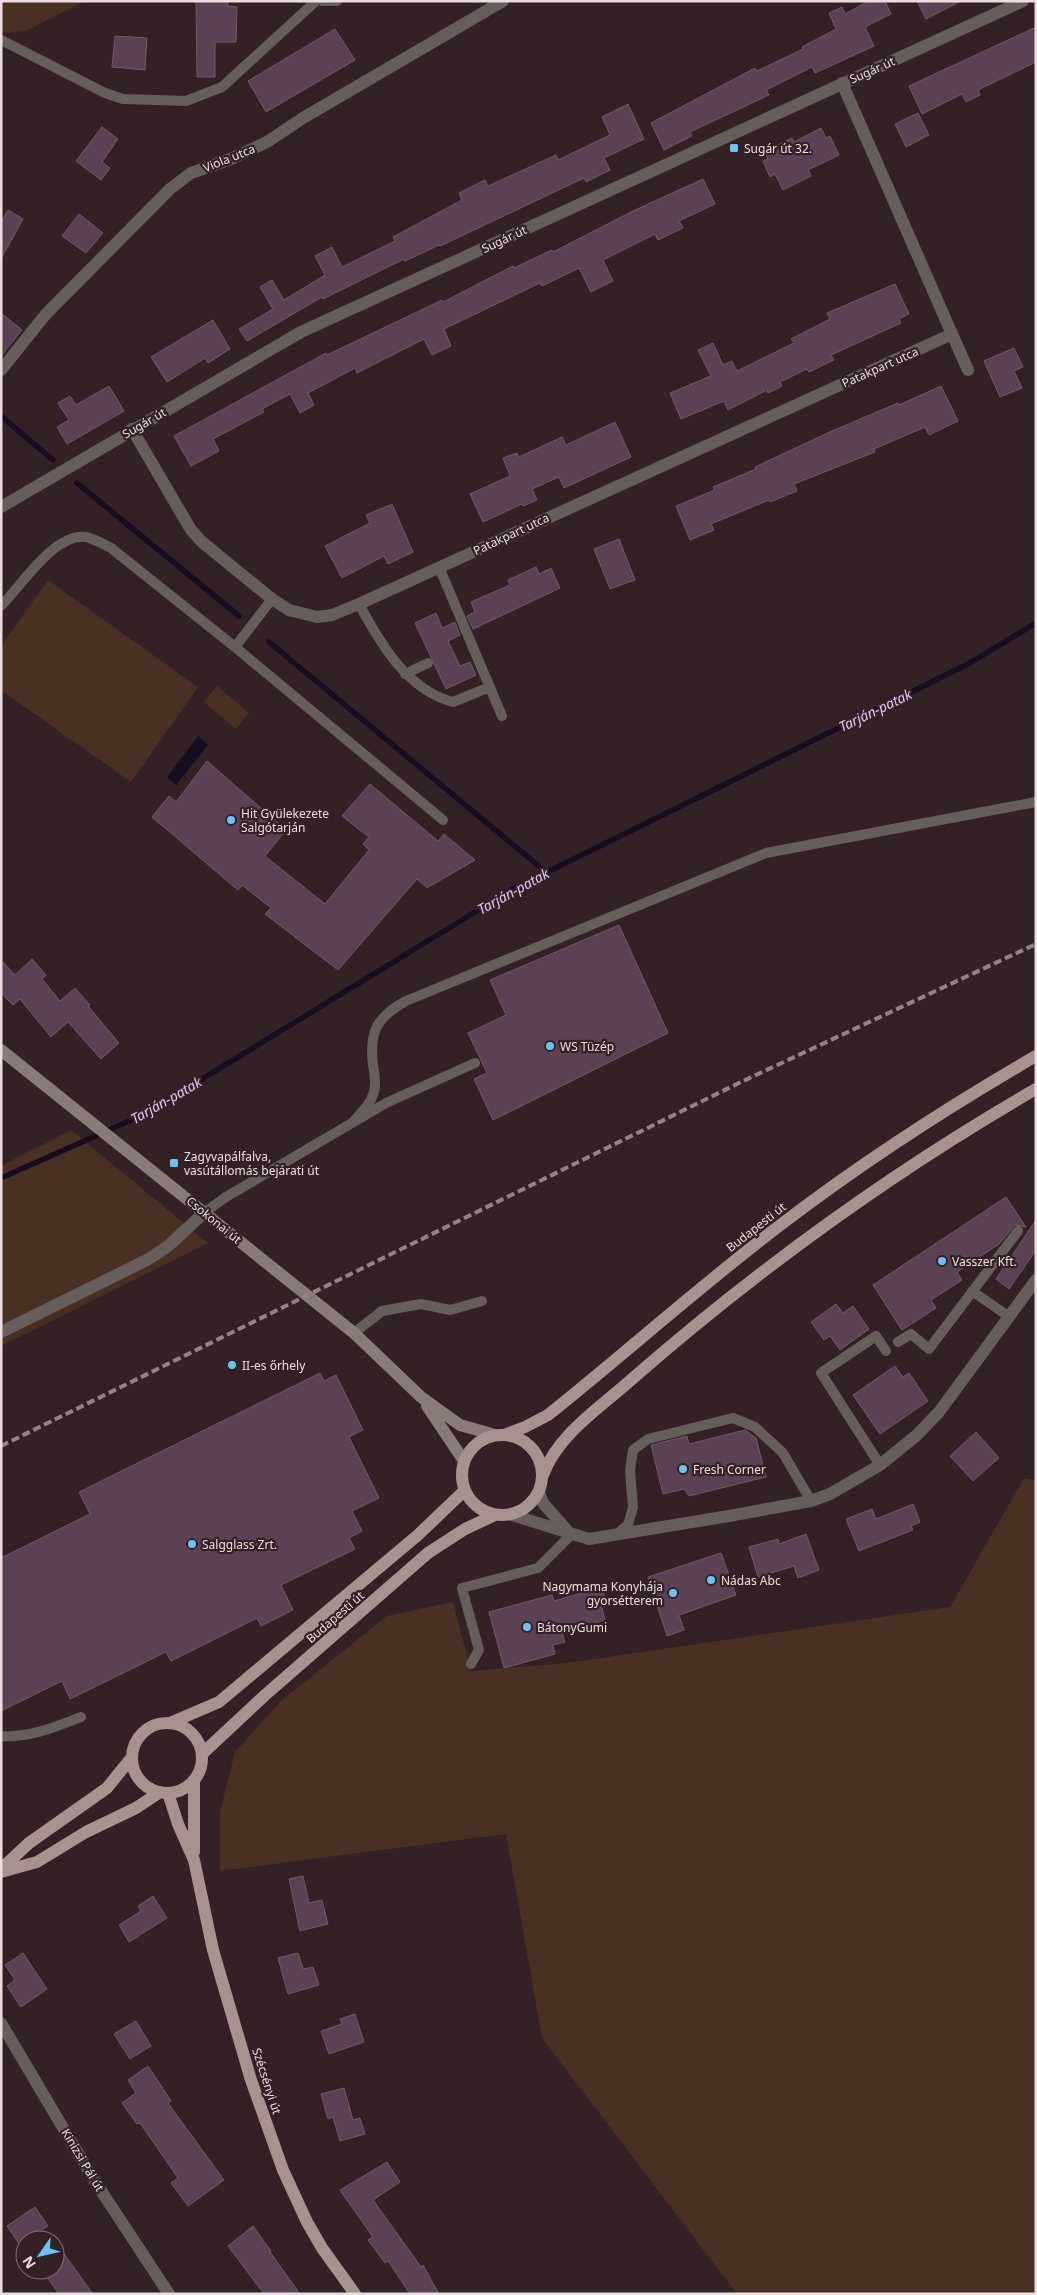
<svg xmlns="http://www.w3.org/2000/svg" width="1037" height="2295" font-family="'Noto Sans',sans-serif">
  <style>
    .green { fill: #483122 }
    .water { fill: #180c20 }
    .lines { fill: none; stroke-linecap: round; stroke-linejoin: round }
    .stream { stroke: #180c20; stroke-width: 5.5 }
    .building { fill: #5a4254; stroke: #6d5b68 }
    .service { stroke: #675d5b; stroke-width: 10 }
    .minor { stroke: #675d5b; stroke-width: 12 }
    .tertiary { stroke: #675d5b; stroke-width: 12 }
    .secondary { stroke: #8b7b78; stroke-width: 12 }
    .primary { stroke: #a7928f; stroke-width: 12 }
    .rail { stroke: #938387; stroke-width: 4; stroke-dasharray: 8 4; stroke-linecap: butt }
    .poi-dot { fill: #6cc3f2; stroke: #332126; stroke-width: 2 }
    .labels { text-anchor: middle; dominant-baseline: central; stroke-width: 4.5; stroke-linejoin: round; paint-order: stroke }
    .street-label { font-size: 12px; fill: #ebdde0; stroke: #332126 }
    .poi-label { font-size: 12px; fill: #ebdde0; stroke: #332126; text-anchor: start }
    .water-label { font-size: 14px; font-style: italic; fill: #e1c4f5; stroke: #332126 }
  </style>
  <rect width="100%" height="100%" fill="#332126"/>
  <path class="green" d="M 1,1 L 85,1 L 26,31 L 1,33 Z
    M 48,580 L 198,687 L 131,782 L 1,690 L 1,646 Z
    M 217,686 L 249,713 L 236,729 L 204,702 Z
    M 71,1130 L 208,1243 L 1,1346 L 1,1166 Z
    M 1024,1478 L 1036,1480 L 1036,2294 L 737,2294 L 542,2038 L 506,1834 L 220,1871 L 220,1812 L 235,1752 L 280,1702 L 387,1616 L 453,1602 L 471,1671 L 566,1663 L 950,1607 Z"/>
  <path class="water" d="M 198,736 L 208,745 L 176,785 L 167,777 Z"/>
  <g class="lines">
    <path class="stream" d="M 1,416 L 53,460
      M 77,483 L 239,616
      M 269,642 L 546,872
      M 1,1178 L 145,1114 L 511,890 L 968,664 L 1036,623"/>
  </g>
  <path class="building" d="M 196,1 L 228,1 L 228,6 L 237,7 L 236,42 L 215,42 L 215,77 L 197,77 Z
    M 869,1 L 885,1 L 891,14 L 865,27 L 874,46 L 815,73 L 812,67 L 766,90 L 769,95 L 690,132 L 692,136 L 664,150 L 651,123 L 755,68 L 757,71 L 803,49 L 802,47 L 836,29 L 829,13 L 842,7 L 845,14 Z
    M 917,1 L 961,1 L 926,19 Z
    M 1036,27 L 1036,62 L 978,90 L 980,95 L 966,102 L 962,94 L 922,114 L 909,86 Z
    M 335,29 L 355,60 L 266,112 L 248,81 Z
    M 115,36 L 147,38 L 145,70 L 112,67 Z
    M 628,104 L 644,139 L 604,158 L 610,170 L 586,182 L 584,178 L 440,246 L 439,245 L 405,261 L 404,259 L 323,299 L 322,297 L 247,341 L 239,329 L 273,309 L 260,287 L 272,280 L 284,300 L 325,275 L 315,256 L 332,247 L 342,267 L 395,241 L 393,237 L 462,200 L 459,193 L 485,180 L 488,186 L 556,155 L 558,160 L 610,135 L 602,117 Z
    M 918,113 L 929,135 L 906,147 L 895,124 Z
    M 102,127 L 118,139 L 102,162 L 110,168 L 101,180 L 76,161 Z
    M 821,128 L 826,138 L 830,136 L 839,155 L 808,170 L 811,176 L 783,190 L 775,174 L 770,177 L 763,161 L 768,159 L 764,152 L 792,138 L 794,142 Z
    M 703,179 L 715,204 L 679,221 L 683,228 L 658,240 L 655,234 L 603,260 L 613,281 L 591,292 L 579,268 L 542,286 L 540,283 L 444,329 L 451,346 L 432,355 L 424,339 L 357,373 L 355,368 L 308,393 L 314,405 L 300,413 L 290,394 L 262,409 L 264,412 L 213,439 L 219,451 L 191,466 L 174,436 L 326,353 L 327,355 L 442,300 L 443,302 L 513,266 L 514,268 L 552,250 L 553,252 L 633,211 Z
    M 8,210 L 23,219 L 1,259 L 1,222 Z
    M 79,214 L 103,233 L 86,253 L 62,236 Z
    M 895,284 L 909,314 L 899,319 L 901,323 L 831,355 L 834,360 L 809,372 L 807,369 L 780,382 L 782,386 L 768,393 L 767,390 L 728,410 L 724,401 L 681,419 L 670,393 L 711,376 L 698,350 L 713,343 L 723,365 L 732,361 L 737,371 L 794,343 L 791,339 L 830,319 L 827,313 Z
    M 1,313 L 22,330 L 1,356 Z
    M 213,320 L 230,349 L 208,363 L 205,358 L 167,382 L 151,357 Z
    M 1014,348 L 1023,367 L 1014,371 L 1022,388 L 1000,397 L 984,361 Z
    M 109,386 L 124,411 L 67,444 L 57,427 L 69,420 L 58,403 L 70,396 L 76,405 Z
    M 941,386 L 958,421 L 929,435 L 925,427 L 874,449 L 875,452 L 794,484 L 797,491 L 770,502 L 769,500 L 711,524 L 714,530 L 690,540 L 676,506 L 715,490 L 713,487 L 756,469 L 755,467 L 832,431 L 898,403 L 899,405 Z
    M 615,422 L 631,457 L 564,488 L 559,477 L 532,489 L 537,500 L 523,506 L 522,504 L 483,522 L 470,494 L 510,476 L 503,458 L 517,453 L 519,457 L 562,437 L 566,445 Z
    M 392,504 L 413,552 L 388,564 L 384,556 L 342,578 L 325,546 L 370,523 L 366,515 Z
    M 619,539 L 635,580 L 610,589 L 594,549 Z
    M 536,567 L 539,574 L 551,568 L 560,588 L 473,629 L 467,616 L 475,612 L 471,602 L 510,585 L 508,580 Z
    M 436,613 L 442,628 L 455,622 L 460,635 L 448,641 L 460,666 L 470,662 L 476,675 L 446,689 L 415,623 Z
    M 207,761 L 286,830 L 265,856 L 325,904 L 369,850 L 363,844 L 369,837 L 342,816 L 370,784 L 438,841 L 444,834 L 475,860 L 427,888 L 417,879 L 338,970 L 265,914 L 271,908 L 242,885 L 238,890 L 152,817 L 169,796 L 176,802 Z
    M 619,925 L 668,1033 L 493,1120 L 474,1079 L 487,1073 L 468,1033 L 506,1015 L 490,980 Z
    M 32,959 L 46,975 L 42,979 L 60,1001 L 75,988 L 90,1005 L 88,1006 L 119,1043 L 101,1059 L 68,1022 L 51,1037 L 20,999 L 13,1005 L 1,993 L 1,960 L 15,975 Z
    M 1006,1197 L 1026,1227 L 1015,1225 L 999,1244 L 957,1272 L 962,1280 L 931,1300 L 936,1308 L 902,1330 L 873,1285 Z
    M 1036,1220 L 1036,1250 L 1009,1289 L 996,1279 Z
    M 836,1304 L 843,1313 L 853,1306 L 869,1329 L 840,1350 L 830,1336 L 824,1340 L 811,1322 Z
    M 895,1366 L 903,1377 L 909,1373 L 928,1401 L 880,1434 L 853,1395 Z
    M 320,1373 L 324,1381 L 336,1375 L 363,1430 L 349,1437 L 379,1498 L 352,1511 L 362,1531 L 349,1538 L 355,1549 L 281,1585 L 293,1610 L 261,1626 L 257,1618 L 171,1661 L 166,1652 L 70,1699 L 62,1681 L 1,1711 L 1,1558 L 90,1514 L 79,1492 Z
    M 745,1430 L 756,1438 L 766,1477 L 689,1496 L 684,1489 L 663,1494 L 651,1445 L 687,1436 L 689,1444 Z
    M 976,1432 L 999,1458 L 973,1481 L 950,1456 Z
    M 913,1504 L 920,1522 L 911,1526 L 913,1530 L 859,1551 L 846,1519 L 872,1509 L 876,1519 Z
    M 806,1534 L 819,1570 L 798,1578 L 794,1566 L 758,1577 L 749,1547 L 778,1539 L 779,1544 Z
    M 721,1553 L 736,1595 L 679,1615 L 684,1630 L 667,1636 L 648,1577 Z
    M 602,1587 L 606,1603 L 601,1604 L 605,1620 L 562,1633 L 565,1642 L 553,1645 L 555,1654 L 504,1668 L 489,1612 L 552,1595 L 554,1601 Z
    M 303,1876 L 309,1903 L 322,1900 L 328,1924 L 300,1931 L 289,1879 Z
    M 153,1896 L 167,1918 L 129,1942 L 119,1925 L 141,1911 L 138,1906 Z
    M 23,1953 L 47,1989 L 21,2007 L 7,1986 L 15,1980 L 5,1965 Z
    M 298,1953 L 303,1969 L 313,1967 L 319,1985 L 288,1994 L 278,1958 Z
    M 355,2014 L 364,2042 L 329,2054 L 321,2031 L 342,2024 L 340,2019 Z
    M 136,2021 L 151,2046 L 130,2059 L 114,2034 Z
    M 148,2066 L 171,2101 L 168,2103 L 224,2180 L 188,2206 L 171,2183 L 178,2178 L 140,2123 L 137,2124 L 122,2103 L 136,2093 L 128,2080 Z
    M 344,2088 L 353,2120 L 360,2118 L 365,2134 L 340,2141 L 333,2117 L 328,2119 L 321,2094 Z
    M 387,2162 L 400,2182 L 373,2200 L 421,2267 L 423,2265 L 439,2294 L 410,2294 L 388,2261 L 385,2263 L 368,2240 L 373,2237 L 340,2190 Z
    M 35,2207 L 48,2226 L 20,2245 L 7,2226 Z
    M 253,2226 L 271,2251 L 270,2252 L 300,2294 L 264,2294 L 228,2246 Z
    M 55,2241 L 82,2279 L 93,2294 L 59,2294 L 42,2270 L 55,2270 Z"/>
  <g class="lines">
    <path class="service" d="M 322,1 L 337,1
      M 1,40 L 105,93 L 123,99 L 186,101 L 222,87 L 316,1
      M 439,567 L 502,716
      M 359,604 C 380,643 407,690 453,702 L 490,687
      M 1,606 C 22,585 54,533 86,537 C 95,539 103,544 111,548 L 235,647 L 443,820
      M 235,647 L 272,599
      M 405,674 L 428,663
      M 354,1121 C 362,1112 371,1103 374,1092 C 376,1083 375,1074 373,1065 C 369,1031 377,1017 406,1001 L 766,853 L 1036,802
      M 205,1212 L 226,1197 L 386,1103 L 475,1063
      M 972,1291 L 1008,1316
      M 354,1333 L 382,1311 L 421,1304 L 450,1310 L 482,1301
      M 898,1342 L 911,1334 L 929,1349 L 1018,1231
      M 880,1465 L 821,1373 L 876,1336 L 886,1351
      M 618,1533 L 628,1525 L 633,1507 L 630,1471 L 633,1450 L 648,1439 L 733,1418 L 755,1427 L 783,1453 L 811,1501
      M 471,1664 L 479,1650 L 462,1588 L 538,1568 L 571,1535
      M 1,1736 C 30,1738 55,1727 81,1717"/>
    <path class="minor" d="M 952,334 L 968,370
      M 1,370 L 46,314 L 170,189 L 191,173 L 231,159 L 267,142 L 303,118 L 503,1
      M 132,429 L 191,530 L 202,542 L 272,599 L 289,610 L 317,617 L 332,615 L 359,604 L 952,334 L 842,83
      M 1,507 L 301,332 L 1023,1
      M 539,1492 L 543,1503 L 571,1535
      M 512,1515 L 589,1539 L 729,1516 L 811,1501 L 830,1494 L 880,1465 L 917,1435 L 939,1412 L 1036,1280
      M 1,2023 L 94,2180 L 169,2294"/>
    <path class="tertiary" d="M 1,1332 L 147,1260 L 167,1247 L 205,1212"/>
    <path class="secondary" d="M 1,1050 L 354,1333 L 421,1397 L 460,1425 L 495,1435
      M 427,1406 L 464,1461"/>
    <path class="primary" d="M462 1475a40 40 0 1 1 80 0a40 40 0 1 1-80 0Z
      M 504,1435 L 525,1427 L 548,1415 C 627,1352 702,1284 783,1223 C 863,1162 948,1107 1036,1056
      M 543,1475 C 558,1434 601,1407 632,1379 C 757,1270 892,1172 1036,1089
      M 170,1723 L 219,1702 L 418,1535 L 465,1490
      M132 1758a35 35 0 1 1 70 0a35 35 0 1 1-70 0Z
      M 202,1754 L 264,1696 L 428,1553 L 465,1529 L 495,1515
      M 168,1793 L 178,1824 L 194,1860 L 213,1950 L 251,2080 L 283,2170 L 307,2222 L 322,2248 L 355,2294
      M 194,1852 L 194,1781
      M 1,1869 L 29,1843 L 107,1788 L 132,1757
      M 1,1872 L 37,1862 L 86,1832 L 136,1808 L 160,1792"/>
    <path class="rail" d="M 1,1446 L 741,1082 L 1036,944"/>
  </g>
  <g class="poi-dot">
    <rect x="729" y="143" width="10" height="10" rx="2.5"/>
    <circle cx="231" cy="820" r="5"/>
    <circle cx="550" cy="1046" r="5"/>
    <rect x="169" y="1158" width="10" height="10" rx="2.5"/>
    <circle cx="942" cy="1261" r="5"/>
    <circle cx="232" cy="1365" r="5"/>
    <circle cx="683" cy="1469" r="5"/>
    <circle cx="192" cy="1544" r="5"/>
    <circle cx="711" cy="1580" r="5"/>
    <circle cx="673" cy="1593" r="5"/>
    <circle cx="527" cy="1627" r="5"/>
  </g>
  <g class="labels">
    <g class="street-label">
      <text transform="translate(872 70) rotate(-24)">Sugár út</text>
      <text transform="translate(229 158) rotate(-22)">Viola utca</text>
      <text transform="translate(504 239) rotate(-25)">Sugár út</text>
      <text transform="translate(880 367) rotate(-24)">Patakpart utca</text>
      <text transform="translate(144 423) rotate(-30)">Sugár út</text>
      <text transform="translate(511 534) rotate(-25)">Patakpart utca</text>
      <text transform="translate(214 1220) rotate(39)">Csokonai út</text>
      <text transform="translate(756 1227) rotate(-38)">Budapesti út</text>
      <text transform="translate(335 1617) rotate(-41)">Budapesti út</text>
      <text transform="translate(267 2081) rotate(72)">Szécsényi út</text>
      <text transform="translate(83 2160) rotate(59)">Kinizsi Pál út</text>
    </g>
    <g class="poi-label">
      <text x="744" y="148">Sugár út 32.</text>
      <text x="241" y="813">Hit Gyülekezete<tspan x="241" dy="14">Salgótarján</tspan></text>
      <text x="560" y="1046">WS Tüzép</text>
      <text x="184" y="1156">Zagyvapálfalva,<tspan x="184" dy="14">vasútállomás bejárati út</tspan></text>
      <text x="952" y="1261">Vasszer Kft.</text>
      <text x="242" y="1365">II-es őrhely</text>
      <text x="693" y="1469">Fresh Corner</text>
      <text x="202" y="1544">Salgglass Zrt.</text>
      <text x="721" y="1580">Nádas Abc</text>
      <text x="663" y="1586" text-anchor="end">Nagymama Konyhája<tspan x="663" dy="14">gyorsétterem</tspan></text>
      <text x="537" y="1627">BátonyGumi</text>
    </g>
    <g class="water-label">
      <text transform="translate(875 710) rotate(-26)">Tarján-patak</text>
      <text transform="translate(513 891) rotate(-29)">Tarján-patak</text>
      <text transform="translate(166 1100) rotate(-30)">Tarján-patak</text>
    </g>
  </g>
  <rect width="1037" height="2295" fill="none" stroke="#ebdde0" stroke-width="5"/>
  <g transform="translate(40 2255) rotate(236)"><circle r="24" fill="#332126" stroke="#7d6c70"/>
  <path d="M0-4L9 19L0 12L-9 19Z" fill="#6cc3f2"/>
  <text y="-8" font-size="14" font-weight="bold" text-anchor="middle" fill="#ebdde0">N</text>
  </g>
</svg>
